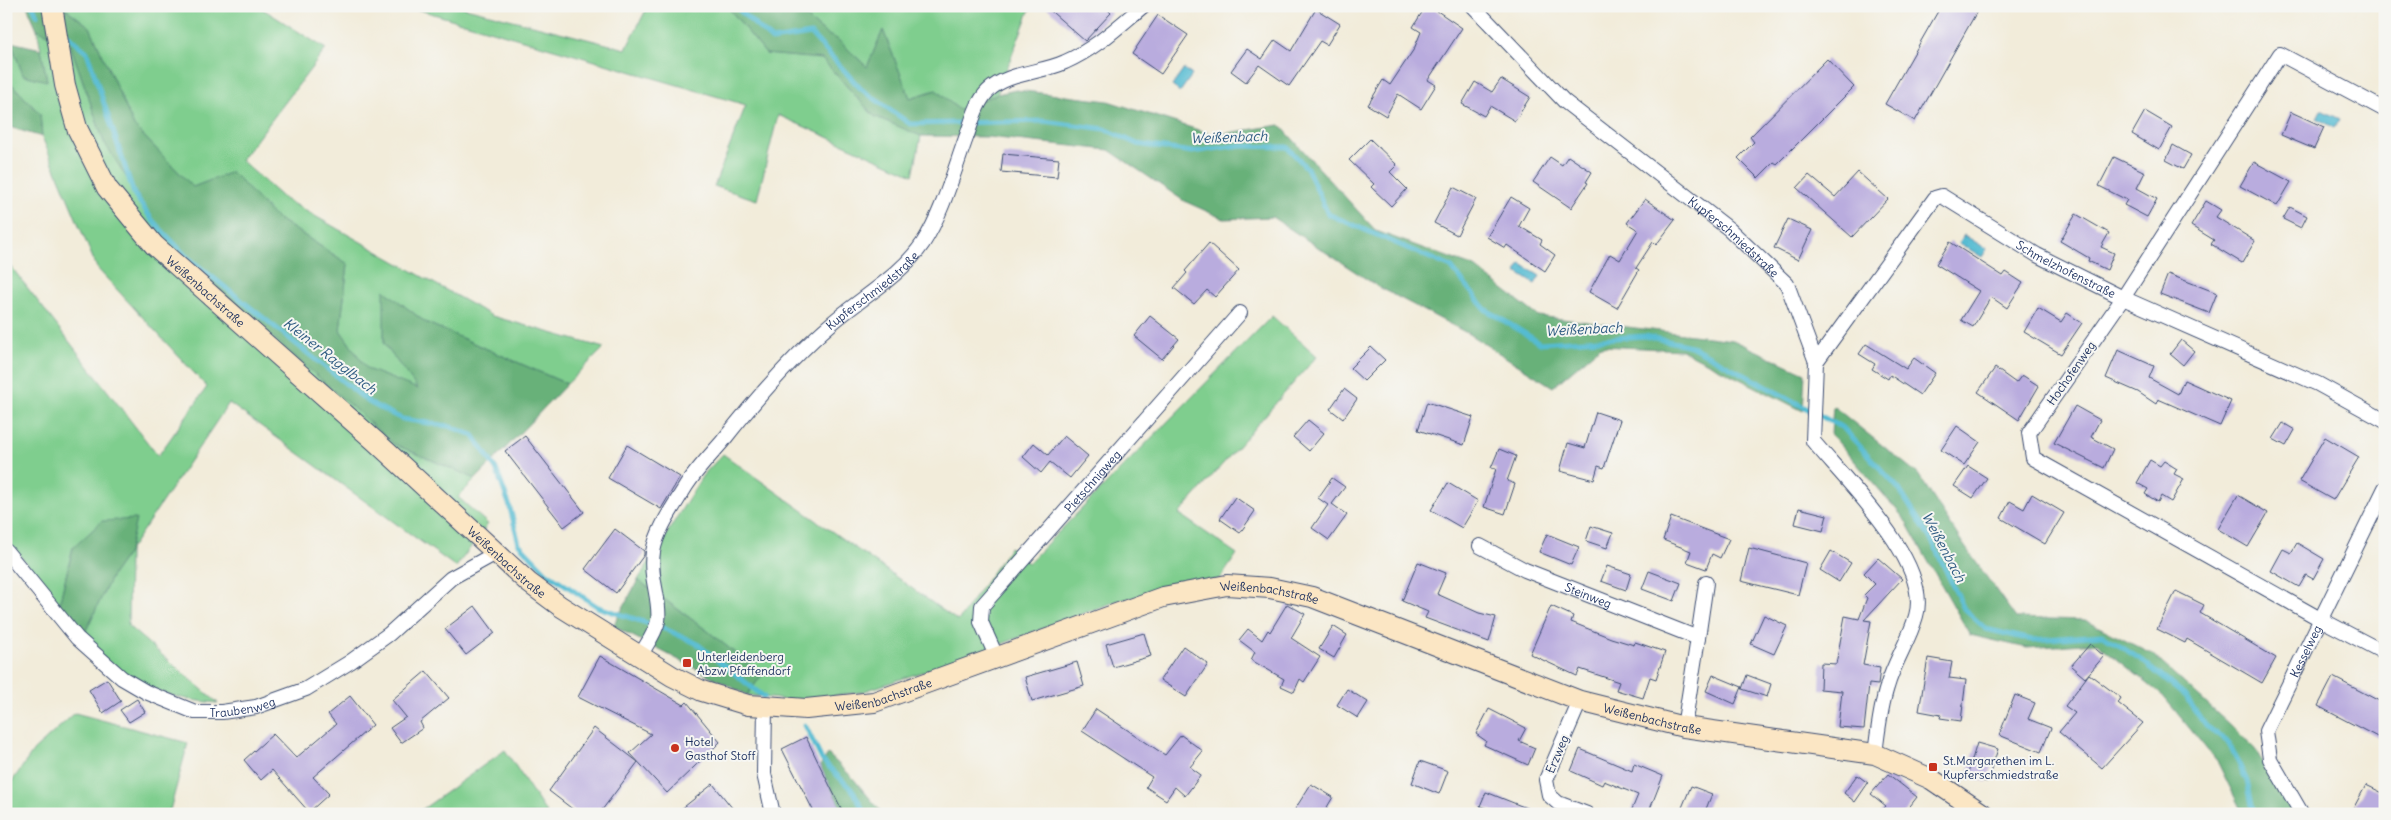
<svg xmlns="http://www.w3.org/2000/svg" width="2391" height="820" font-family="Delius,sans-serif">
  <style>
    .green { fill: #7fce8e; stroke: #4d7e76 }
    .forest { fill: #67b179; stroke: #41706c }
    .water { fill: #54bbd2; stroke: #387598 }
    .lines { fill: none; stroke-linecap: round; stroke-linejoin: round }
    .stream { stroke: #54bbd2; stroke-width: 5 }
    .building { fill: #b9acde }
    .minor-casing { stroke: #3b4b71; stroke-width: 16 }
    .secondary-casing { stroke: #3b4b71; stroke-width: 22 }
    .minor { stroke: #fff; stroke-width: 14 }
    .secondary { stroke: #fbe6c4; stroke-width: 20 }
    .poi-dot { fill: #c8321e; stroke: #f6f6f2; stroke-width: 2 }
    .labels { text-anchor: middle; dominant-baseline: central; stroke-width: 4; stroke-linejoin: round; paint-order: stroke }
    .street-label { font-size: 12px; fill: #1b2f5e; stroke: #f6f6f2 }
    .poi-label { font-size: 12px; fill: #1b2f5e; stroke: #f6f6f2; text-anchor: start }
    .water-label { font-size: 14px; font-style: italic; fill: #2c5981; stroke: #f6f6f2 }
  </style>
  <rect width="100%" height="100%" fill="#f6f6f2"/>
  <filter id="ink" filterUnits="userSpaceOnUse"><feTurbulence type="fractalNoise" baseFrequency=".02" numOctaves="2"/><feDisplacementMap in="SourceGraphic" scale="10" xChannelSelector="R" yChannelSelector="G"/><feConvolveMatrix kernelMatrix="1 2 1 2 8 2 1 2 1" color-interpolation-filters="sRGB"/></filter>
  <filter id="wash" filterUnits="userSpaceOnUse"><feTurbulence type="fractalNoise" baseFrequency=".0096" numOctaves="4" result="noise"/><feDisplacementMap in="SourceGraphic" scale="20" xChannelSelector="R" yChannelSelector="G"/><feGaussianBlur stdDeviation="1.12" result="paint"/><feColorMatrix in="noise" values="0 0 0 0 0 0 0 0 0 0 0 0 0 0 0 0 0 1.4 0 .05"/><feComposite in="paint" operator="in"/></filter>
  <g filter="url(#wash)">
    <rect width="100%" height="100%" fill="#f2ecda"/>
    <path class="green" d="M 62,6 L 258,6 L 326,49 L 241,160 L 283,198 L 492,316 L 604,348 L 567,384 L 425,322 L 385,291 L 384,344 L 419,390 L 367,369 L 340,330 L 348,264 L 274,216 L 232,172 L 193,187 L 134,126 L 90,27 Z
      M 406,6 L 458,6 L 626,49 L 648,6 L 727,6 L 766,54 L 822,59 L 874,116 L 921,136 L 913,175 L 778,115 L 757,200 L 714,186 L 746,105 Z
      M 793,6 L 1031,6 L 997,94 L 959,110 L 936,90 L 910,98 L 883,30 L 867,67 L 837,39 L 826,34 Z
      M 37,29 L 70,44 L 104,142 L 315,373 L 394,444 L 476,479 L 458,497 L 488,524 L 456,567 L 229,403 L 129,551 L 128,626 L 218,703 C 152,698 131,679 81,641 L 112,575 L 129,551 L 73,547 L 59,605 L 6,538 L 6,260 L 158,456 L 207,387 L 97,268 L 42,137 L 40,114 L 6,78 L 6,40 L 11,42 L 23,75 L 47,80 Z
      M 1272,316 L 1317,356 L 1179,514 L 1237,554 L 1220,579 L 1117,601 L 964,658 L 862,692 L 794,701 L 747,695 L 762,675 L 709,632 L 638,580 L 703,475 L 723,454 L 958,621 L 1010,547 L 1028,563 Z
      M 75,713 L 188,743 L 169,814 L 94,814 L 92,811 L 90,814 L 6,814 L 6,790 L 34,750 Z
      M 505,750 L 547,814 L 416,814 Z"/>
    <path class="forest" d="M 27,6 L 62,6 L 90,27 L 134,126 L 193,187 L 232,172 L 274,216 L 348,264 L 340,330 L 367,369 L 418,389 L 384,344 L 384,290 L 425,322 L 567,384 L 476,479 L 394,444 L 194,267 L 150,215 L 104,142 L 70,44 L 37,29 Z
      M 727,6 L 793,6 L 826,34 L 837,39 L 867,67 L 883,30 L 910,98 L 936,90 L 959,110 L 997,94 L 1016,90 L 1108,101 L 1214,135 L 1280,125 L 1376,231 L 1475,267 L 1538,316 L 1733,340 L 1805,373 L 1803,411 L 1682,350 L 1601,346 L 1553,387 L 1467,333 L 1377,286 L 1272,217 L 1224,219 L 1184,201 L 1109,150 L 988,137 L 921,136 L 874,116 L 822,59 L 766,54 Z
      M 11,42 L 41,49 L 47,81 L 23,75 Z
      M 6,78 L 40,114 L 42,137 L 6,126 Z
      M 1833,406 L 1918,474 L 1963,544 L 2016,618 L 2085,620 L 2152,654 L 2253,746 L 2294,814 L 2243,814 L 2218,763 L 2163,696 L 2097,643 L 2027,648 L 1970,635 L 1903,517 L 1831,434 Z
      M 136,519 L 129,551 L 112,575 L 81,641 L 59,605 L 73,548 L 102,521 Z
      M 638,580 L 709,632 L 762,675 L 747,695 L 613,626 Z
      M 828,754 L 852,777 L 883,814 L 844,814 L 820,766 Z"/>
    <path class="water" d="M 1184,69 L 1192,75 L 1180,92 L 1172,86 Z
      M 2321,110 L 2340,119 L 2335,128 L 2317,118 Z
      M 1964,235 L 1987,249 L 1982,257 L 1959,243 Z
      M 1521,264 L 1540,276 L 1535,284 L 1516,272 Z"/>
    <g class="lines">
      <path class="stream" d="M 33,6 L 37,15
        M 739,6 L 740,11 L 772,40 L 811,34 L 861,89 L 910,124 L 1044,121 L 1105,129 L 1137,144 L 1192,152 L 1234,146 L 1287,147 L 1307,168 L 1328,214 L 1451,267 L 1485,309 L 1540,343 L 1645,336 L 1691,346 L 1843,428 L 1899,489 L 1933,543 L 1964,609 L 1986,629 L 2032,640 L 2103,635 L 2143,661 L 2186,697 L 2205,725 L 2229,743 L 2247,781 L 2254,814
        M 67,35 L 87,52 L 134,194 L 153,221 L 186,256 L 370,403 L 402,419 L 448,426 L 473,435 L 496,469 L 509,504 L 519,544 L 546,572 L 598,607 L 665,629 L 696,643 L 764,697
        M 805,725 L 822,760 L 854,792 L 865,814"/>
    </g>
    <g id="blocks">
      <path class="building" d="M 1045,6 L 1104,6 L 1111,13 L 1085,41 Z
        M 1426,6 L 1430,6 L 1462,28 L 1428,80 L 1436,85 L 1421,109 L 1398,94 L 1386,116 L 1368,105 L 1383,80 L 1390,85 L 1414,49 L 1421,32 L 1413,27 Z
        M 1941,6 L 1980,6 L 1915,121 L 1885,104 Z
        M 1316,9 L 1340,24 L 1327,45 L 1320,41 L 1289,86 L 1259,65 L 1246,82 L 1231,71 L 1247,49 L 1262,59 L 1275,40 L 1291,51 Z
        M 1158,15 L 1188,35 L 1161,74 L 1132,54 Z
        M 1827,59 L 1854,87 L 1777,164 L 1774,162 L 1758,178 L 1738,158 L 1754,142 L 1750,137 Z
        M 1501,79 L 1530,97 L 1515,121 L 1490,106 L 1484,116 L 1462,104 L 1475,82 L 1492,92 Z
        M 2145,111 L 2172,127 L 2159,150 L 2132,134 Z
        M 2291,112 L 2324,127 L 2314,149 L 2281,135 Z
        M 1370,139 L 1397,165 L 1390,172 L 1407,189 L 1391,206 L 1371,187 L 1374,184 L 1349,160 Z
        M 2173,145 L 2191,155 L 2183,169 L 2166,160 Z
        M 1003,154 L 1059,159 L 1057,177 L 1001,172 Z
        M 1568,156 L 1592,172 L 1586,182 L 1588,183 L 1571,208 L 1533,182 L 1550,157 L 1562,165 Z
        M 2114,157 L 2145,172 L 2137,188 L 2157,199 L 2147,217 L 2124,205 L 2127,200 L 2099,186 Z
        M 2254,162 L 2291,182 L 2277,206 L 2240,186 Z
        M 1858,172 L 1888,199 L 1852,237 L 1797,188 L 1809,175 L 1835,197 Z
        M 1453,187 L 1476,199 L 1457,235 L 1434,223 Z
        M 1511,197 L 1529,208 L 1519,226 L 1542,240 L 1540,244 L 1555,255 L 1545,271 L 1507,245 L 1505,248 L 1487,237 Z
        M 1645,199 L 1675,220 L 1656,245 L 1653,242 L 1636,268 L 1639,270 L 1617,308 L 1589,292 L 1610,254 L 1620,260 L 1638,230 L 1627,223 Z
        M 2206,201 L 2221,210 L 2216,217 L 2255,241 L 2242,263 L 2211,244 L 2214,240 L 2191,226 Z
        M 2290,207 L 2307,216 L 2301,228 L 2283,219 Z
        M 2076,214 L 2109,233 L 2101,247 L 2114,253 L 2107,270 L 2088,261 L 2089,258 L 2060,241 Z
        M 1788,219 L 1812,230 L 1798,260 L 1774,248 Z
        M 1950,242 L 2003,276 L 2006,272 L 2023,283 L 2007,308 L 1991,297 L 1973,327 L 1961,320 L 1979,291 L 1936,264 Z
        M 1209,243 L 1239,270 L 1215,297 L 1207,290 L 1194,304 L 1174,288 L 1187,273 L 1185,271 Z
        M 2168,274 L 2217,293 L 2209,313 L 2160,294 Z
        M 2038,308 L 2061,322 L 2067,313 L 2082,323 L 2061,354 L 2024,332 Z
        M 1150,316 L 1179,339 L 1162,359 L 1134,336 Z
        M 2181,340 L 2194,351 L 2183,365 L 2170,354 Z
        M 1866,344 L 1906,369 L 1914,358 L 1935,373 L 1920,395 L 1890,375 L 1888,379 L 1872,369 L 1875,364 L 1859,354 Z
        M 1371,347 L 1385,360 L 1364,381 L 1350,368 Z
        M 2118,350 L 2154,366 L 2149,378 L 2178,394 L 2184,380 L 2231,401 L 2220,426 L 2158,399 L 2156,404 L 2138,392 L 2106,378 Z
        M 1995,368 L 2016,383 L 2022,375 L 2039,386 L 2019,420 L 1978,392 Z
        M 1344,389 L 1357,399 L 1343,419 L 1330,409 Z
        M 1427,402 L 1473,417 L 1464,445 L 1418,430 Z
        M 2075,406 L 2100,420 L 2091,437 L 2113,449 L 2104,468 L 2054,443 Z
        M 1596,412 L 1620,420 L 1604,468 L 1598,466 L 1594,480 L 1560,471 L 1568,443 L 1585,448 Z
        M 1308,420 L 1324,433 L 1309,451 L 1293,437 Z
        M 2283,423 L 2295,430 L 2286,446 L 2273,439 Z
        M 1957,426 L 1980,442 L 1964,465 L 1941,450 Z
        M 525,436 L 584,512 L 564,527 L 505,451 Z
        M 1064,436 L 1088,456 L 1070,478 L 1050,462 L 1041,473 L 1023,457 L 1034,443 L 1048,455 Z
        M 2325,437 L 2359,457 L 2333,500 L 2299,481 Z
        M 627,445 L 680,477 L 661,509 L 608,478 Z
        M 1499,449 L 1516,456 L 1507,481 L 1515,484 L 1505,514 L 1484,507 L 1496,469 L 1491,468 Z
        M 2150,460 L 2160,466 L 2164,461 L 2177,469 L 2174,474 L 2184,479 L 2171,502 L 2161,496 L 2158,502 L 2145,494 L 2148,489 L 2137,483 Z
        M 1968,466 L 1987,478 L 1973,498 L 1954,486 Z
        M 1332,478 L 1345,487 L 1332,504 L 1347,515 L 1329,540 L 1312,528 L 1328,505 L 1318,498 Z
        M 1448,483 L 1478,501 L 1462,528 L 1431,510 Z
        M 2032,494 L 2064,513 L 2045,544 L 2001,518 L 2010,501 L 2024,509 Z
        M 2238,495 L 2268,513 L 2248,547 L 2218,529 Z
        M 1235,497 L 1255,511 L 1240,533 L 1220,519 Z
        M 1799,508 L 1827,515 L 1823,531 L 1795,524 Z
        M 1671,517 L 1729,539 L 1720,558 L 1712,554 L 1706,569 L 1687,562 L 1691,551 L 1663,540 Z
        M 1591,526 L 1613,533 L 1607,548 L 1586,541 Z
        M 615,529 L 644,551 L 644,555 L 616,593 L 585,569 Z
        M 1547,534 L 1579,547 L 1571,565 L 1539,552 Z
        M 2297,543 L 2324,559 L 2313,579 L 2306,575 L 2299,587 L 2271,571 L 2283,549 L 2291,553 Z
        M 1749,548 L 1806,563 L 1798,595 L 1741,581 Z
        M 1831,551 L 1851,563 L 1839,582 L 1820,570 Z
        M 1878,558 L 1902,579 L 1864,620 L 1871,621 L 1863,665 L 1880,668 L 1878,685 L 1869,684 L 1864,729 L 1838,727 L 1842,691 L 1820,689 L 1821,663 L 1836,664 L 1845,616 L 1859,619 L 1867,598 L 1864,595 L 1875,584 L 1864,573 Z
        M 1418,562 L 1446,573 L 1437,594 L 1479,613 L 1496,617 L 1489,642 L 1425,618 L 1428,612 L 1402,601 Z
        M 1607,566 L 1631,574 L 1626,590 L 1601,581 Z
        M 1649,571 L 1681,583 L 1674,601 L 1642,589 Z
        M 2176,591 L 2204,605 L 2200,613 L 2276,658 L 2262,683 L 2187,639 L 2185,643 L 2157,629 Z
        M 1287,604 L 1305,614 L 1291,638 L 1320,657 L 1304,682 L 1300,679 L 1294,692 L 1281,686 L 1284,679 L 1251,660 L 1255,652 L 1239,640 L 1248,629 L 1262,640 L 1268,630 L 1270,632 Z
        M 475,606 L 495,633 L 466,655 L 445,629 Z
        M 1551,606 L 1573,616 L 1571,622 L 1611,638 L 1634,645 L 1635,642 L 1665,652 L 1656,679 L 1650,677 L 1643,698 L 1616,690 L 1619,682 L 1580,669 L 1577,676 L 1530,654 Z
        M 1764,615 L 1787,626 L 1774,654 L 1751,644 Z
        M 1333,626 L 1347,635 L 1334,658 L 1319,649 Z
        M 1144,633 L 1151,656 L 1113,667 L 1106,644 Z
        M 2090,644 L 2104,656 L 2085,678 L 2071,666 Z
        M 1183,646 L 1208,664 L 1186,697 L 1160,680 Z
        M 600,656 L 684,705 L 687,702 L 720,742 L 667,793 L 630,753 L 651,734 L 578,697 Z
        M 1928,658 L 1952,662 L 1949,678 L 1966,680 L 1961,721 L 1940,718 L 1941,715 L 1919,711 Z
        M 1077,662 L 1084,686 L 1032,701 L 1025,677 Z
        M 426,671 L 449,698 L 420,722 L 423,728 L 401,743 L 390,728 L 406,717 L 392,700 Z
        M 2089,674 L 2121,698 L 2118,703 L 2143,723 L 2102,768 L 2059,732 L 2075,713 L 2065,706 Z
        M 1713,675 L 1742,687 L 1735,704 L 1706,691 Z
        M 1747,675 L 1771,684 L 1767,697 L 1742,689 Z
        M 2333,677 L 2385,704 L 2385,741 L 2318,706 Z
        M 107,679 L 121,701 L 103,713 L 89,690 Z
        M 1347,689 L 1368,702 L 1358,718 L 1337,705 Z
        M 2015,695 L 2035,703 L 2028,719 L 2051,728 L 2041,752 L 1999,735 Z
        M 350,696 L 373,725 L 313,777 L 329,794 L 309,812 L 272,770 L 261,780 L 244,760 L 273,734 L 296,758 L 336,724 L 328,714 Z
        M 137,699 L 145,712 L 129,722 L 120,710 Z
        M 1096,709 L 1165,755 L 1181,735 L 1203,751 L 1190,767 L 1201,775 L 1185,796 L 1175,787 L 1166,800 L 1146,787 L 1152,777 L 1082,731 Z
        M 1489,709 L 1526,728 L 1519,741 L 1535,748 L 1528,765 L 1484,745 L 1486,741 L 1476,734 Z
        M 594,728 L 638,762 L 599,814 L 579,814 L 549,791 Z
        M 806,737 L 820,766 L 844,814 L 815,814 L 782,749 Z
        M 1977,743 L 1998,749 L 1987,782 L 1967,776 Z
        M 1580,749 L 1632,771 L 1634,764 L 1663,776 L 1648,814 L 1630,814 L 1638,795 L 1604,781 L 1602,785 L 1571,771 Z
        M 1420,761 L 1448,771 L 1439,794 L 1412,783 Z
        M 1888,774 L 1917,797 L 1904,814 L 1879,814 L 1886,806 L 1871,794 Z
        M 1857,775 L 1868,783 L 1855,802 L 1844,793 Z
        M 713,784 L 737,814 L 675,814 Z
        M 1311,784 L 1333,797 L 1323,814 L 1292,814 Z
        M 2366,785 L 2385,794 L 2385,814 L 2362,814 L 2353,809 Z
        M 1691,786 L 1712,794 L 1704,814 L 1689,814 L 1681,810 Z
        M 1486,792 L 1539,813 L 1539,814 L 1501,814 L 1480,806 Z"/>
    </g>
  </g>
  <g filter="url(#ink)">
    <use href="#blocks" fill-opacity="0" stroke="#3b4b71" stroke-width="1"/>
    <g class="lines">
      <g class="minor-casing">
        <g id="minor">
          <path id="s1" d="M 1473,6 L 1564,101 L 1729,229 L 1787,284 L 1816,362 L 1813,441 C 1845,480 1932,563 1916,616 C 1909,641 1894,662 1887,687 C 1880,709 1878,731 1875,754"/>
          <path d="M 2385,110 L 2280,54 L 2123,298 L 2029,433 L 2033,458 L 2322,620 L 2385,653"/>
          <path id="s2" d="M 1816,362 L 1935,198 L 1942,196 L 2037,255 L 2123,298 L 2318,384 L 2385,421"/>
          <path id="s3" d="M 1480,546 L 1525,570 L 1698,638 L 1684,727"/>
          <path id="s4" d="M 6,551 L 77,638 L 122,678 L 146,692 L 195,712 L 222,712 L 256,707 L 306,689 L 350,662 L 389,634 L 451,578 L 496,553"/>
          <path d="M 1698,638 L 1706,583"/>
          <path id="s5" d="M 640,656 C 646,645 655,634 658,621 C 661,599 649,578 653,552 C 657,529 674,506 686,486 C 696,470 710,456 722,442 C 755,400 791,358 832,323 C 862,297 900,277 923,243 C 942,214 954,171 966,138 C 972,122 976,103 988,91 C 1007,72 1042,73 1065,62 C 1095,49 1118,27 1143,6"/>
          <path id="s6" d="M 997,658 L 981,622 L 982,606 L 1240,313"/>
          <path d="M 1580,701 L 1546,780 L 1549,795 L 1558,803 L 1587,814"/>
          <path d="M 765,706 L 764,774 L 773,814"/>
          <path id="s7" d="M 2302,814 L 2270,759 L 2266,731 L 2385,488"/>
        </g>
      </g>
      <g class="secondary-casing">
        <g id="secondary">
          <path id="s8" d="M 52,6 L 65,85 L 77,128 L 107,188 L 154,245 L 375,441 L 529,583 L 560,606 L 672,676 L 702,691 L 748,705 L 765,706 L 806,709 L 874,702 L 1163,597 L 1227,585 L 1270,588 L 1312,597 L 1580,701 L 1684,727 L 1875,754 L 1931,779 L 1983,814"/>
        </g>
      </g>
      <use href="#minor" class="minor"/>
      <use href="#secondary" class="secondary"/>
    </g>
  </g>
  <g class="poi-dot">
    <rect x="682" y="658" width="10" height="10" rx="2.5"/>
    <circle cx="675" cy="748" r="5"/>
    <rect x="1928" y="762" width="10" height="10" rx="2.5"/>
  </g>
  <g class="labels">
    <g class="street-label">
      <text stroke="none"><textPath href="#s1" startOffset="349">Kupferschmiedstraße</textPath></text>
      <text stroke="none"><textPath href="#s2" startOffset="354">Schmelzhofenstraße</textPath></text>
      <text stroke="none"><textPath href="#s5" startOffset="454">Kupferschmiedstraße</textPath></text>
      <text stroke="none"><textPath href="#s8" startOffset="335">Weißenbachstraße</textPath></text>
      <text transform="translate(2071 373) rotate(-55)">Hochofenweg</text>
      <text stroke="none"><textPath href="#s6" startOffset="222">Pietschnigweg</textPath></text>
      <text stroke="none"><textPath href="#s8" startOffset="740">Weißenbachstraße</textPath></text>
      <text stroke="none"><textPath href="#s8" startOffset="1565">Weißenbachstraße</textPath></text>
      <text stroke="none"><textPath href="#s3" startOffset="119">Steinweg</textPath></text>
      <text stroke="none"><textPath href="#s7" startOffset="181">Kesselweg</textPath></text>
      <text stroke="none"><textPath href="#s8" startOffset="1160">Weißenbachstraße</textPath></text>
      <text stroke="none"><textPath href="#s4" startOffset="301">Traubenweg</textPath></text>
      <text stroke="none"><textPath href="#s8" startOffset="1970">Weißenbachstraße</textPath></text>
      <text transform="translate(1557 754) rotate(-67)">Erzweg</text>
    </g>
    <g class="poi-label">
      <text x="697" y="656">Unterleidenberg<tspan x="697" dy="14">Abzw Pfaffendorf</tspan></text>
      <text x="685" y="741">Hotel<tspan x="685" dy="14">Gasthof Stoff</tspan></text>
      <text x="1943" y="760">St.Margarethen im L.<tspan x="1943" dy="14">Kupferschmiedstraße</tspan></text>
    </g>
    <g class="water-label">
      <text transform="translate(1229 137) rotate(-2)">Weißenbach</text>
      <text transform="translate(1584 329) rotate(-3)">Weißenbach</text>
      <text transform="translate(330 356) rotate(38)">Kleiner Ragglbach</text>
      <text transform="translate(1944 547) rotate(62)">Weißenbach</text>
    </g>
  </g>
  <rect width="2391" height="820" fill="none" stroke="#f6f6f2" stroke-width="25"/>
</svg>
